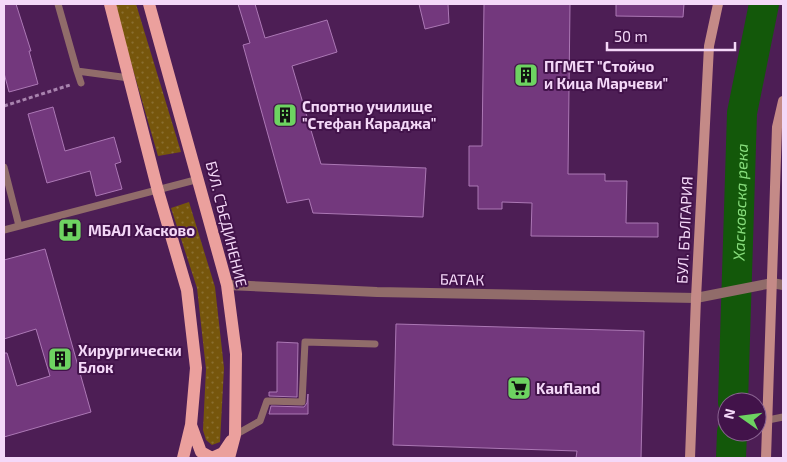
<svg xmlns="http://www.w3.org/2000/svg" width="787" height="462" font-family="'Exo 2',sans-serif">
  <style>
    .grass { fill: url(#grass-dots) }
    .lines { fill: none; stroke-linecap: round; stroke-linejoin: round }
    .river { stroke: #13580a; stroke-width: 30 }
    .building { fill: #73387d; stroke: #ac78b5 }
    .path { stroke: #a883ae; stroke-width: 3; stroke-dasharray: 4 2.5; stroke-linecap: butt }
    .lane { stroke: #916c6a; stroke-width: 7 }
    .street { stroke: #916c6a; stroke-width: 10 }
    .secondary { stroke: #c48a87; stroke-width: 10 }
    .primary { stroke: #eba09d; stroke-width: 12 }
    .labels { text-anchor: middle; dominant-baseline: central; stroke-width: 4; stroke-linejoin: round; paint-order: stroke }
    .poi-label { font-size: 15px; font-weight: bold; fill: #f4d8f8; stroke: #42134a; text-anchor: start }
    .street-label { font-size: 15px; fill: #f4d8f8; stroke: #42134a }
    .water-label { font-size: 16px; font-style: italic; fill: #87dd7c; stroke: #42134a }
  </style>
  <defs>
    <pattern id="grass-dots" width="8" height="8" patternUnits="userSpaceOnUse" patternTransform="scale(1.25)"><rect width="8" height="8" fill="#76560c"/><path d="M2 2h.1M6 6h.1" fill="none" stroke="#8a6e30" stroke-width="1.8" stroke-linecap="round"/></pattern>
  </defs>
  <rect width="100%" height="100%" fill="#4d1e55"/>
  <path class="grass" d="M 114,4 L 136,4 L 181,152 L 158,156 Z
    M 189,202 L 215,287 L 224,368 L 220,442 L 212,445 L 206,440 L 203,430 L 206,369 L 197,288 L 171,208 Z"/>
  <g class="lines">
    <g class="river">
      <path id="s1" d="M 733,402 L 742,113 L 764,4"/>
      <path d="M 731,458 L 732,432"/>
    </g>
  </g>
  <path class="building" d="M 4,4 L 16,4 L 31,51 L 29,51 L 38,84 L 9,92 L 4,73 Z
    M 238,4 L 255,4 L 265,38 L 327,20 L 337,52 L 292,66 L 321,164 L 426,168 L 423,217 L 313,213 L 309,199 L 287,203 L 243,45 L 250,43 Z
    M 419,4 L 448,4 L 449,23 L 425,29 Z
    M 484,4 L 570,4 L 568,174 L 605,174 L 605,181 L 627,181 L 626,223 L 658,223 L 658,237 L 531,236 L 532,203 L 502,202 L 502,209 L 478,209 L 478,186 L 469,186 L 469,146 L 482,146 Z
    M 616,4 L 684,4 L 683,17 L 616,16 Z
    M 53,107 L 65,151 L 114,137 L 121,162 L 115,164 L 122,189 L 96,196 L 90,171 L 47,183 L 28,114 Z
    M 45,249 L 91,412 L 4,437 L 4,353 L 7,353 L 17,386 L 50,376 L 36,329 L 4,339 L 4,260 Z
    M 396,324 L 644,331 L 641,458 L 576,458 L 577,451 L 393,445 Z
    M 277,342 L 298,343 L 297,397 L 269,396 L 269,392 L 277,392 Z
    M 308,394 L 308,414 L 269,414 L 271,406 L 304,407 L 307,403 Z"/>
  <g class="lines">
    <path class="path" d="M 4,106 L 70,85"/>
    <path class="lane" d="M 58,4 L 77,71 L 129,78
      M 77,71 L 81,83
      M 4,167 L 19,226
      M 4,230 L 199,179
      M 768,420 L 783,417
      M 235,435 L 260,421 L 267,401 L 302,402 L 305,342 L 375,344"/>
    <path class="street" d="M 227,285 L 377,292 L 696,298 L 772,283 L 783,285"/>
    <path class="secondary" d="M 690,458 L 696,298 L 709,46 L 718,4
      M 766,458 L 777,127 L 783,101"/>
    <path class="primary" d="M 110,4 L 158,191 L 187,290 L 196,368 L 191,425 L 183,458
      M 149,4 L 227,285 L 236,354 L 235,435 L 229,458
      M 191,425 L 201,452 L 212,458 L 223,453 L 231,441"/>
  </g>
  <defs>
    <g id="building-square" transform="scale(1.25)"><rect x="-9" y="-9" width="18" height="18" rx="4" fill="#6dd361" stroke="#42134a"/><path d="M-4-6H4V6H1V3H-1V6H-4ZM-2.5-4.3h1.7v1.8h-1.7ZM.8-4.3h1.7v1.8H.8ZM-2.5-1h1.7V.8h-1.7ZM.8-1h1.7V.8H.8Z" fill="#111"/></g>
    <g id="hospital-square" transform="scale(1.25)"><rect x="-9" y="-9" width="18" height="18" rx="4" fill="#6dd361" stroke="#42134a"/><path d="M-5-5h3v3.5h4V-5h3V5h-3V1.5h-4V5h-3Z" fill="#111"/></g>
    <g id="supermarket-square" transform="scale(1.25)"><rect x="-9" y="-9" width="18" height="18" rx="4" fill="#6dd361" stroke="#42134a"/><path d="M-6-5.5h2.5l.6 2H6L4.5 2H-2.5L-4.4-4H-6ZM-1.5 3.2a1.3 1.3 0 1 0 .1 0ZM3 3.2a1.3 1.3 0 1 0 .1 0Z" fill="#111"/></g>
  </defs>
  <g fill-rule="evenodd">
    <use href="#building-square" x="526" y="75"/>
    <use href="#building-square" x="285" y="115"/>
    <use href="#hospital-square" x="70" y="230"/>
    <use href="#building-square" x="60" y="359"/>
    <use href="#supermarket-square" x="519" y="388"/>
  </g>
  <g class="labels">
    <g class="poi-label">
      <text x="544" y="66">ПГМЕТ "Стойчо<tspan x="544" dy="17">и Кица Марчеви"</tspan></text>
      <text x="302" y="106">Спортно училище<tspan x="302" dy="17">"Стефан Караджа"</tspan></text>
      <text x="88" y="230">МБАЛ Хасково</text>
      <text x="78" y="350">Хирургически<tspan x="78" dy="17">Блок</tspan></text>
      <text x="536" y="388">Kaufland</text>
    </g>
    <g class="street-label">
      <text transform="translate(227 224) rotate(76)">БУЛ. СЪЕДИНЕНИЕ</text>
      <text transform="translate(684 230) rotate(-87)">БУЛ. БЪЛГАРИЯ</text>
      <text transform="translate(462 279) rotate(1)">БАТАК</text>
    </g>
    <g class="water-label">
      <text stroke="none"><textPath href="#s1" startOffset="200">Хасковска река</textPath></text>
    </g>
  </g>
  <rect width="787" height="462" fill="none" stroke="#f4d8f8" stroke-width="10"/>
  <g transform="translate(742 417) rotate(284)"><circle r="24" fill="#42134a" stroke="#896290"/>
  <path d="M0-4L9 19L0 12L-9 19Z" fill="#6dd361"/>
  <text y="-8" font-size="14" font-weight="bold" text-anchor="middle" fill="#f4d8f8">N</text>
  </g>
  <path d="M607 42v8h128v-8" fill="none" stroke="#f4d8f8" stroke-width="2.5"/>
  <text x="614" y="42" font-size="15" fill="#f4d8f8" stroke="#42134a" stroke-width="4" paint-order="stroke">50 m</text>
</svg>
